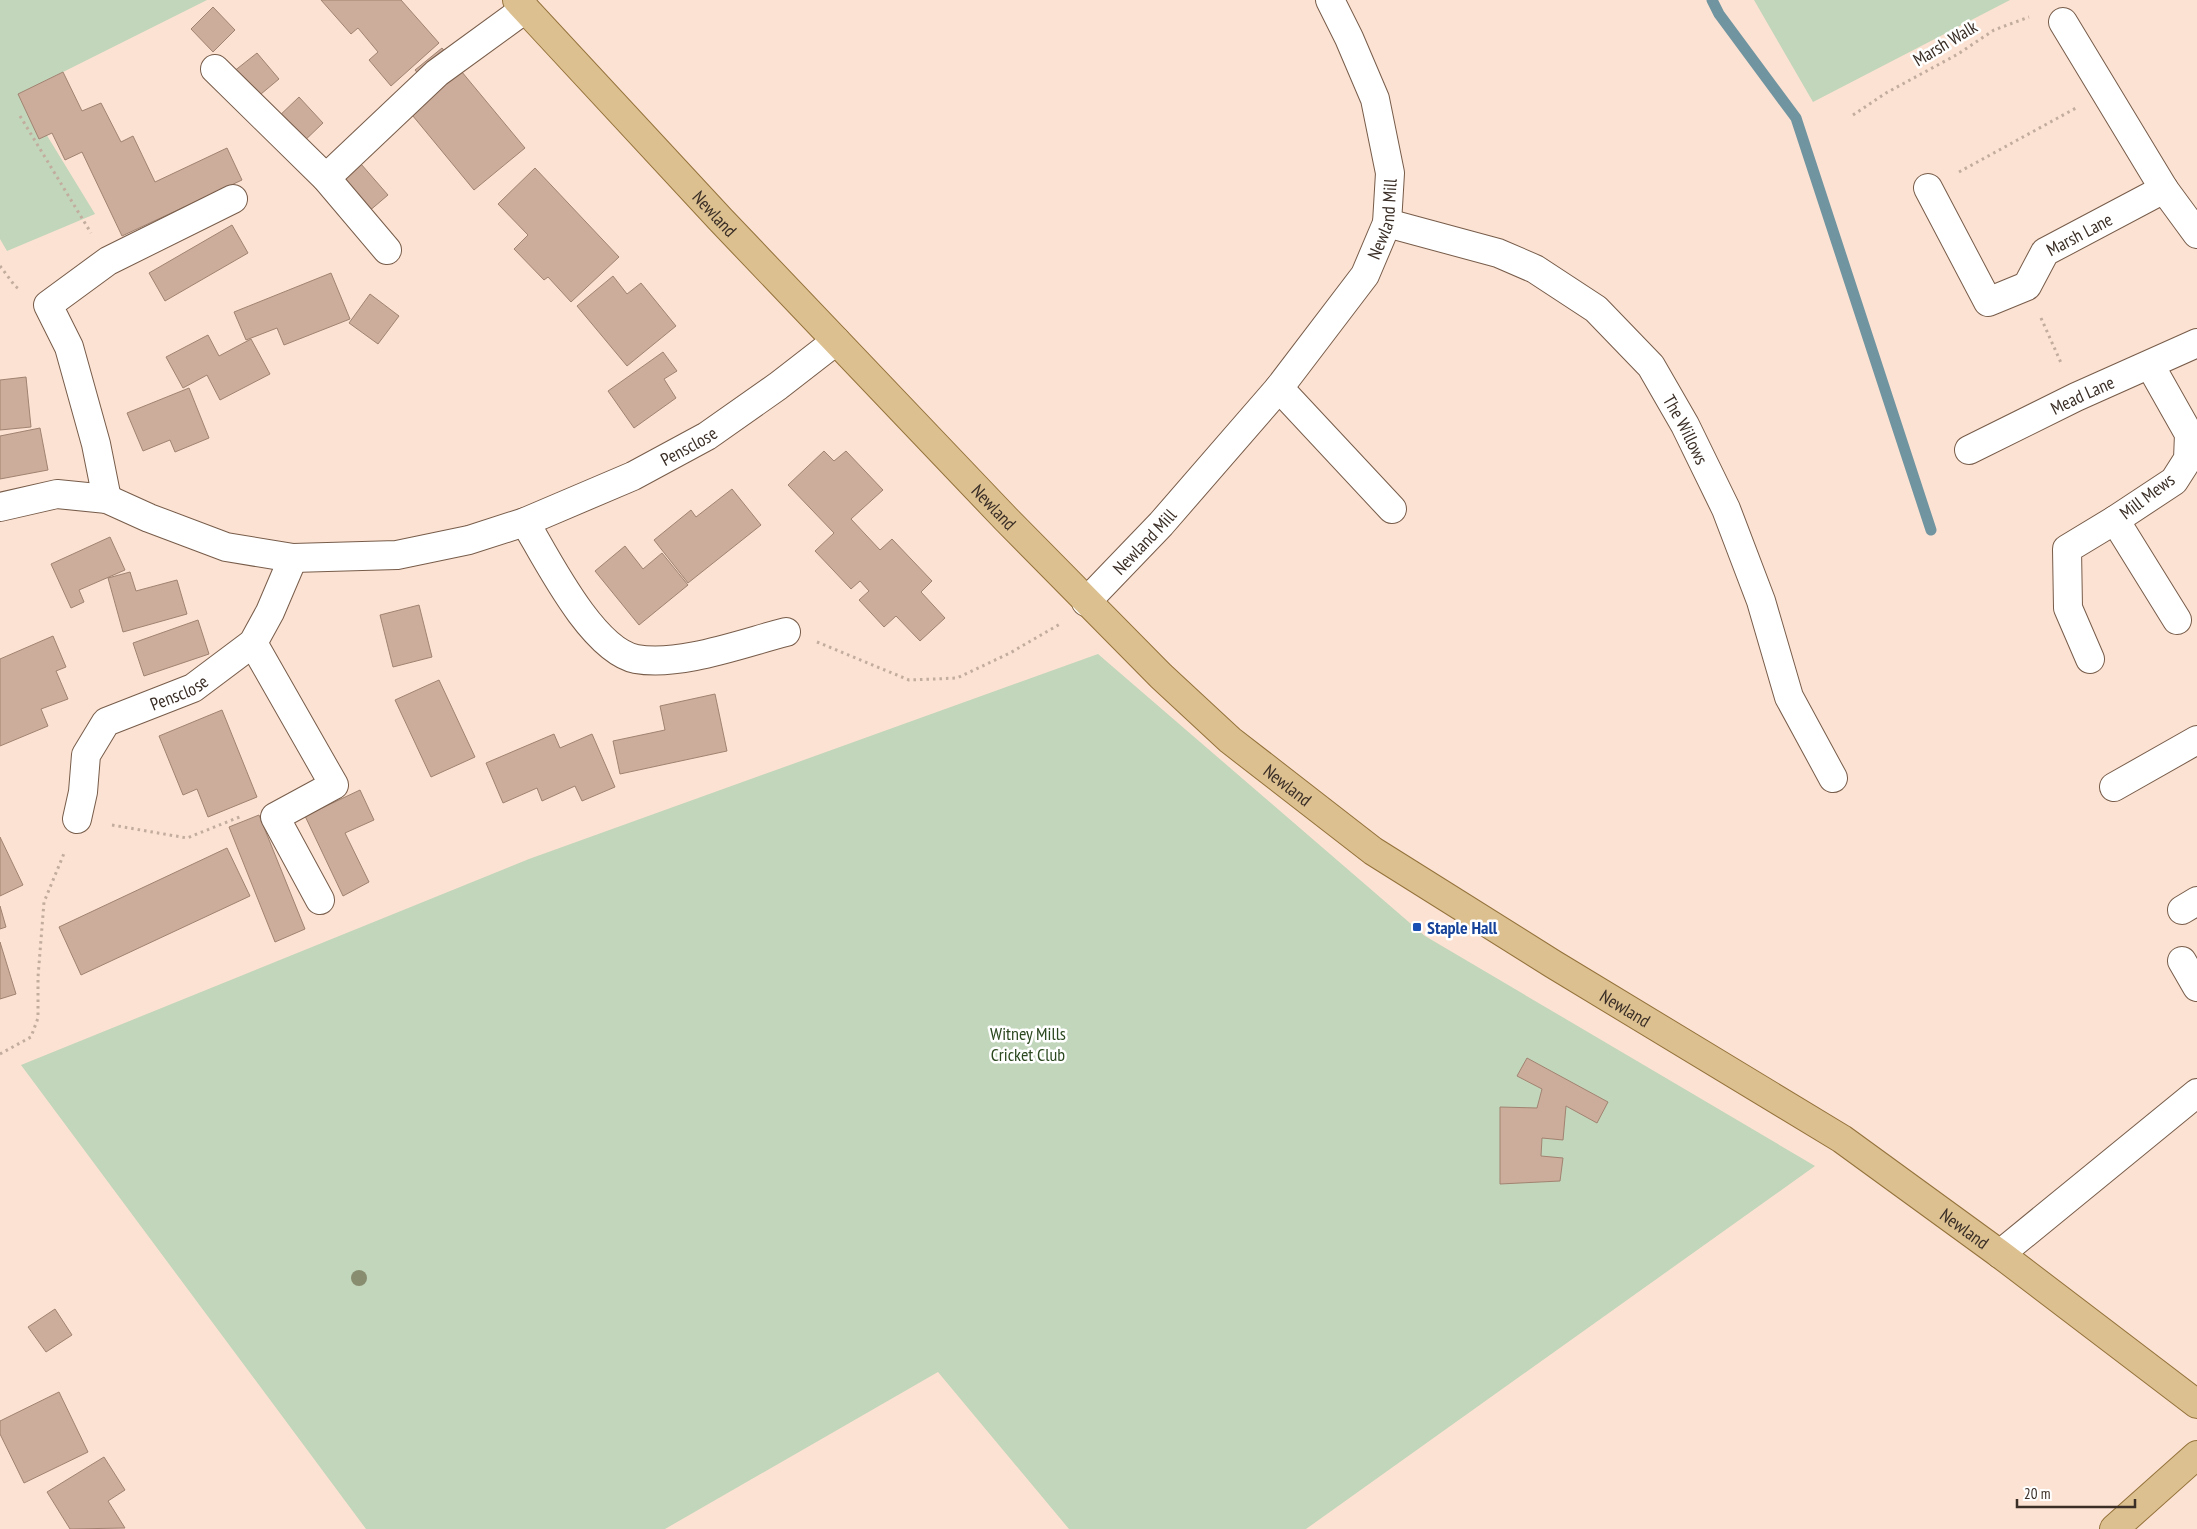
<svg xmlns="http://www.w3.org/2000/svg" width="2197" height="1529" font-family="'PT Sans Narrow',sans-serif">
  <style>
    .green { fill: #c1d6ba }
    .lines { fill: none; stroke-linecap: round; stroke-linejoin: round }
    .stream { stroke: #7095a1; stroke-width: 11 }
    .building { fill: #ccac9a; stroke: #a18371 }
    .minor-casing { stroke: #775c4a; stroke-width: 30 }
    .major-casing { stroke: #94723b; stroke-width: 30 }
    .path { stroke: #c2ac9e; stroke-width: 3; stroke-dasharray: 2.5 4; stroke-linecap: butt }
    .minor { stroke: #fff; stroke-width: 28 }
    .major { stroke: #dcc090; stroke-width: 28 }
    .tree { fill: #898d70 }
    .transit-dot { fill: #1a4fb4; stroke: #fff; stroke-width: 2 }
    .labels { text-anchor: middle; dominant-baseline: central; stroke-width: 5; stroke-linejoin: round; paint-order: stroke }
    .street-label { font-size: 18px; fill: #3a2e26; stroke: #fff }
    .transit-label { font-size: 18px; font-weight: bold; fill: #164399; stroke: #fff; text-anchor: start }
    .park-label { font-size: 18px; fill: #2b481f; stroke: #fff }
  </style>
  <rect width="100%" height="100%" fill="#fce2d2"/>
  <path class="green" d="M 0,0 L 207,0 L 21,93 L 95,214 L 7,251 L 0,239 Z
    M 1754,0 L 2010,0 L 1813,102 Z
    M 1098,654 L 1425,936 L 1815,1166 L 1306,1529 L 1069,1529 L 938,1372 L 665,1529 L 366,1529 L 21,1065 L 529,859 Z"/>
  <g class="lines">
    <path class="stream" d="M 1712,0 L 1719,14 L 1796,118 L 1931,530"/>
  </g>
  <path class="building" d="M 321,0 L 401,0 L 439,43 L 391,86 L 369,60 L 378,52 L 358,28 L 351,34 Z
    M 213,7 L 235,30 L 213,52 L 191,29 Z
    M 442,48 L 525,148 L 474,190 L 408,110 L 432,90 L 415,70 Z
    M 257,53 L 279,79 L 255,99 L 233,72 Z
    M 63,72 L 82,111 L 101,103 L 121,142 L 133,136 L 155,182 L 227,148 L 242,180 L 122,236 L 82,152 L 65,160 L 52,133 L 39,139 L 18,94 Z
    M 299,97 L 323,123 L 300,145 L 276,119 Z
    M 354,156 L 388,195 L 368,212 L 334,174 Z
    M 535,168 L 619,257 L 571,302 L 548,277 L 544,280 L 514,249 L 528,235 L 498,204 Z
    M 232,225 L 248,253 L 165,301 L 149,273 Z
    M 331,273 L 350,319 L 284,345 L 277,328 L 246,340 L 234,312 Z
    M 613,276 L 627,294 L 641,283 L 676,326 L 627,366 L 577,306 Z
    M 370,294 L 399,316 L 378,344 L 349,323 Z
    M 208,335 L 219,356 L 251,339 L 270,374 L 220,400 L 207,375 L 183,388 L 166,357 Z
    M 663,352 L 677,371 L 664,379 L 676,398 L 634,428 L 608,391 Z
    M 26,377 L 31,427 L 0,430 L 0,380 Z
    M 189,388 L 209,438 L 175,452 L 170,440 L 143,451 L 127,413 Z
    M 40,428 L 48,470 L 0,479 L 0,436 Z
    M 824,451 L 834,461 L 846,451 L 883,490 L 851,519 L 880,550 L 892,539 L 932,581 L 921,592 L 945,618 L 920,641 L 896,616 L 884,627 L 859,600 L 869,591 L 860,581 L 851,589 L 815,551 L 834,533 L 788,485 Z
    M 732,489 L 761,525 L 688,583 L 654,540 L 691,510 L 696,517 Z
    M 110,537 L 125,570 L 79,590 L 84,602 L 71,608 L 51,564 Z
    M 625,546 L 643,569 L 662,553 L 688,585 L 639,625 L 595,571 Z
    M 130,572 L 136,591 L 177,580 L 187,614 L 123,632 L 108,578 Z
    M 419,605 L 432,657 L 393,667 L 380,615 Z
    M 198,620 L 209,654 L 144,676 L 133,643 Z
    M 53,636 L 66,667 L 56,671 L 68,699 L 41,709 L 48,726 L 0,746 L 0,659 Z
    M 439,680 L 475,757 L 431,777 L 395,700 Z
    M 715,694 L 727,751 L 620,774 L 613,741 L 665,730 L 660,706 Z
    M 222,710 L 257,797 L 208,817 L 197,789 L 183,795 L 159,736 Z
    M 554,734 L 560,748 L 592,734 L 615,787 L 582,801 L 575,786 L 542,801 L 537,788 L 503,803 L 486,763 Z
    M 360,790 L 374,820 L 345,833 L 369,882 L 343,896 L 305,816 Z
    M 259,815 L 305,929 L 275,942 L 229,827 Z
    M 0,837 L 23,885 L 0,896 Z
    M 227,848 L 250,896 L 81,975 L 59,927 Z
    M 0,906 L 6,927 L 0,929 Z
    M 0,942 L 16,994 L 0,999 Z
    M 1527,1058 L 1608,1102 L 1597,1123 L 1566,1106 L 1563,1140 L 1542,1138 L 1541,1156 L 1563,1158 L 1560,1181 L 1500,1184 L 1500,1107 L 1537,1108 L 1542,1089 L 1517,1076 Z
    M 55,1309 L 72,1335 L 46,1352 L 28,1327 Z
    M 59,1392 L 88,1452 L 24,1483 L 0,1434 L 0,1421 Z
    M 104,1457 L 125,1490 L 108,1501 L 125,1528 L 70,1529 L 47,1492 Z"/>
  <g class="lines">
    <g class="minor-casing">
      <g id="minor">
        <path d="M 2063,22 L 2164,189 L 2197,234"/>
        <path d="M 215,69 L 326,178 L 387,250"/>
        <path d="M 326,178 L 437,73 L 525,9"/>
        <path id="s1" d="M 1928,188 L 1988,302 L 2027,286 L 2045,252 L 2164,189"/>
        <path id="s2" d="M 1387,223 L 1498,253 L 1535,269 L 1596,309 L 1651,366 L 1685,425 L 1726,509 L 1761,601 L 1789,697 L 1833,778"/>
        <path d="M 1279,388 L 1392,509"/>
        <path id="s3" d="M 1969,450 L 2076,397 L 2197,343"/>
        <path d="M 107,499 L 96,444 L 69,347 L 48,305 L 108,261 L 233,199"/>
        <path id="s4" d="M 0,507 L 57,494 L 107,499 L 149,518 L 226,547 L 293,558 L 397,555 L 469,540 L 525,522 L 633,476 L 707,436 L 778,386 L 836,341"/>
        <path d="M 2115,520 L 2177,620"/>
        <path d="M 525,522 C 547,559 592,650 636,659 C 680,667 743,643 786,632"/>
        <path id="s5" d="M 1086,602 L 1161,524 L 1279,388 L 1365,275 L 1387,223 L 1390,173 L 1375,99 L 1349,38 L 1330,0"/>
        <path d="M 253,643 L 334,785 L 275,817 L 320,900"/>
        <path d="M 2090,659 L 2068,608 L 2067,549 L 2115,520 L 2174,481 L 2188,459 L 2189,434 L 2150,365"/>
        <path d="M 2114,787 L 2197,740"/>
        <path id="s6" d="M 77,819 L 83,792 L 86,755 L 106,722 L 193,688 L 253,643 L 270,612 L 293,558"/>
        <path d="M 2182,910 L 2197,901"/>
        <path d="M 2182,961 L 2197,987"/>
        <path d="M 2000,1254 L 2197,1093"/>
      </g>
    </g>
    <g class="major-casing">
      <g id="major">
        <path id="s7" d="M 517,0 L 721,220 L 1006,519 L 1161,676 L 1230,740 L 1373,851 L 1553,964 L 1842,1139 L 2000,1254 L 2197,1404"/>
        <path d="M 2114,1529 L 2197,1455"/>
      </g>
    </g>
    <path class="path" d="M 1853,115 L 1886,93 L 1958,54 L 1994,30 L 2029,17
      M 20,116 L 91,233
      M 1959,172 L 2076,108
      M 0,266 L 15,286 L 19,289
      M 2041,318 L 2062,365
      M 817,642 L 909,680 L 957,678 L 1010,653 L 1060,624
      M 112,825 L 187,838 L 242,816
      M 0,1054 L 31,1037 L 38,1018 L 38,977 L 44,902 L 65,851"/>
    <use href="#minor" class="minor"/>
    <use href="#major" class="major"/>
  </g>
  <circle class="tree" cx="359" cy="1278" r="8"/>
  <rect class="transit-dot" x="1412" y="922" width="10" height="10" rx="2.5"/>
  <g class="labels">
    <g class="street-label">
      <text transform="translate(1945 43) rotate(-31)">Marsh Walk</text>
      <text stroke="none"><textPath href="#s7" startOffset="291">Newland</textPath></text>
      <text stroke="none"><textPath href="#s5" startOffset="490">Newland Mill</textPath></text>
      <text stroke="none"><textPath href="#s1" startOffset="248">Marsh Lane</textPath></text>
      <text stroke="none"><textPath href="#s3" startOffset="126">Mead Lane</textPath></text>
      <text stroke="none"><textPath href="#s2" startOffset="380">The Willows</textPath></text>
      <text stroke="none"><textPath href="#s4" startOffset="722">Pensclose</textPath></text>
      <text transform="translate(2147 496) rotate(-37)">Mill Mews</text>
      <text stroke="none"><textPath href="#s7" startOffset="696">Newland</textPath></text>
      <text stroke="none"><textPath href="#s5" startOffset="84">Newland Mill</textPath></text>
      <text stroke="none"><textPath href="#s6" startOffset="182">Pensclose</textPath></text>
      <text stroke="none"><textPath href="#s7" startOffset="1101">Newland</textPath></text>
      <text stroke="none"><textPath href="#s7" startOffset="1506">Newland</textPath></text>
      <text stroke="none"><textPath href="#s7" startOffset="1911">Newland</textPath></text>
    </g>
    <g class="transit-label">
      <text x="1427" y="927">Staple Hall</text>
    </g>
    <g class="park-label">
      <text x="1028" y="1033">Witney Mills<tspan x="1028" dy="21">Cricket Club</tspan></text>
    </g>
  </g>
  <path d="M2017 1499v8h118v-8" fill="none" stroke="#3a2e26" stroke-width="2.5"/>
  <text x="2024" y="1499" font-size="15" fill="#3a2e26" stroke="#ffffff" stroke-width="4" paint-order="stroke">20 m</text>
</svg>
